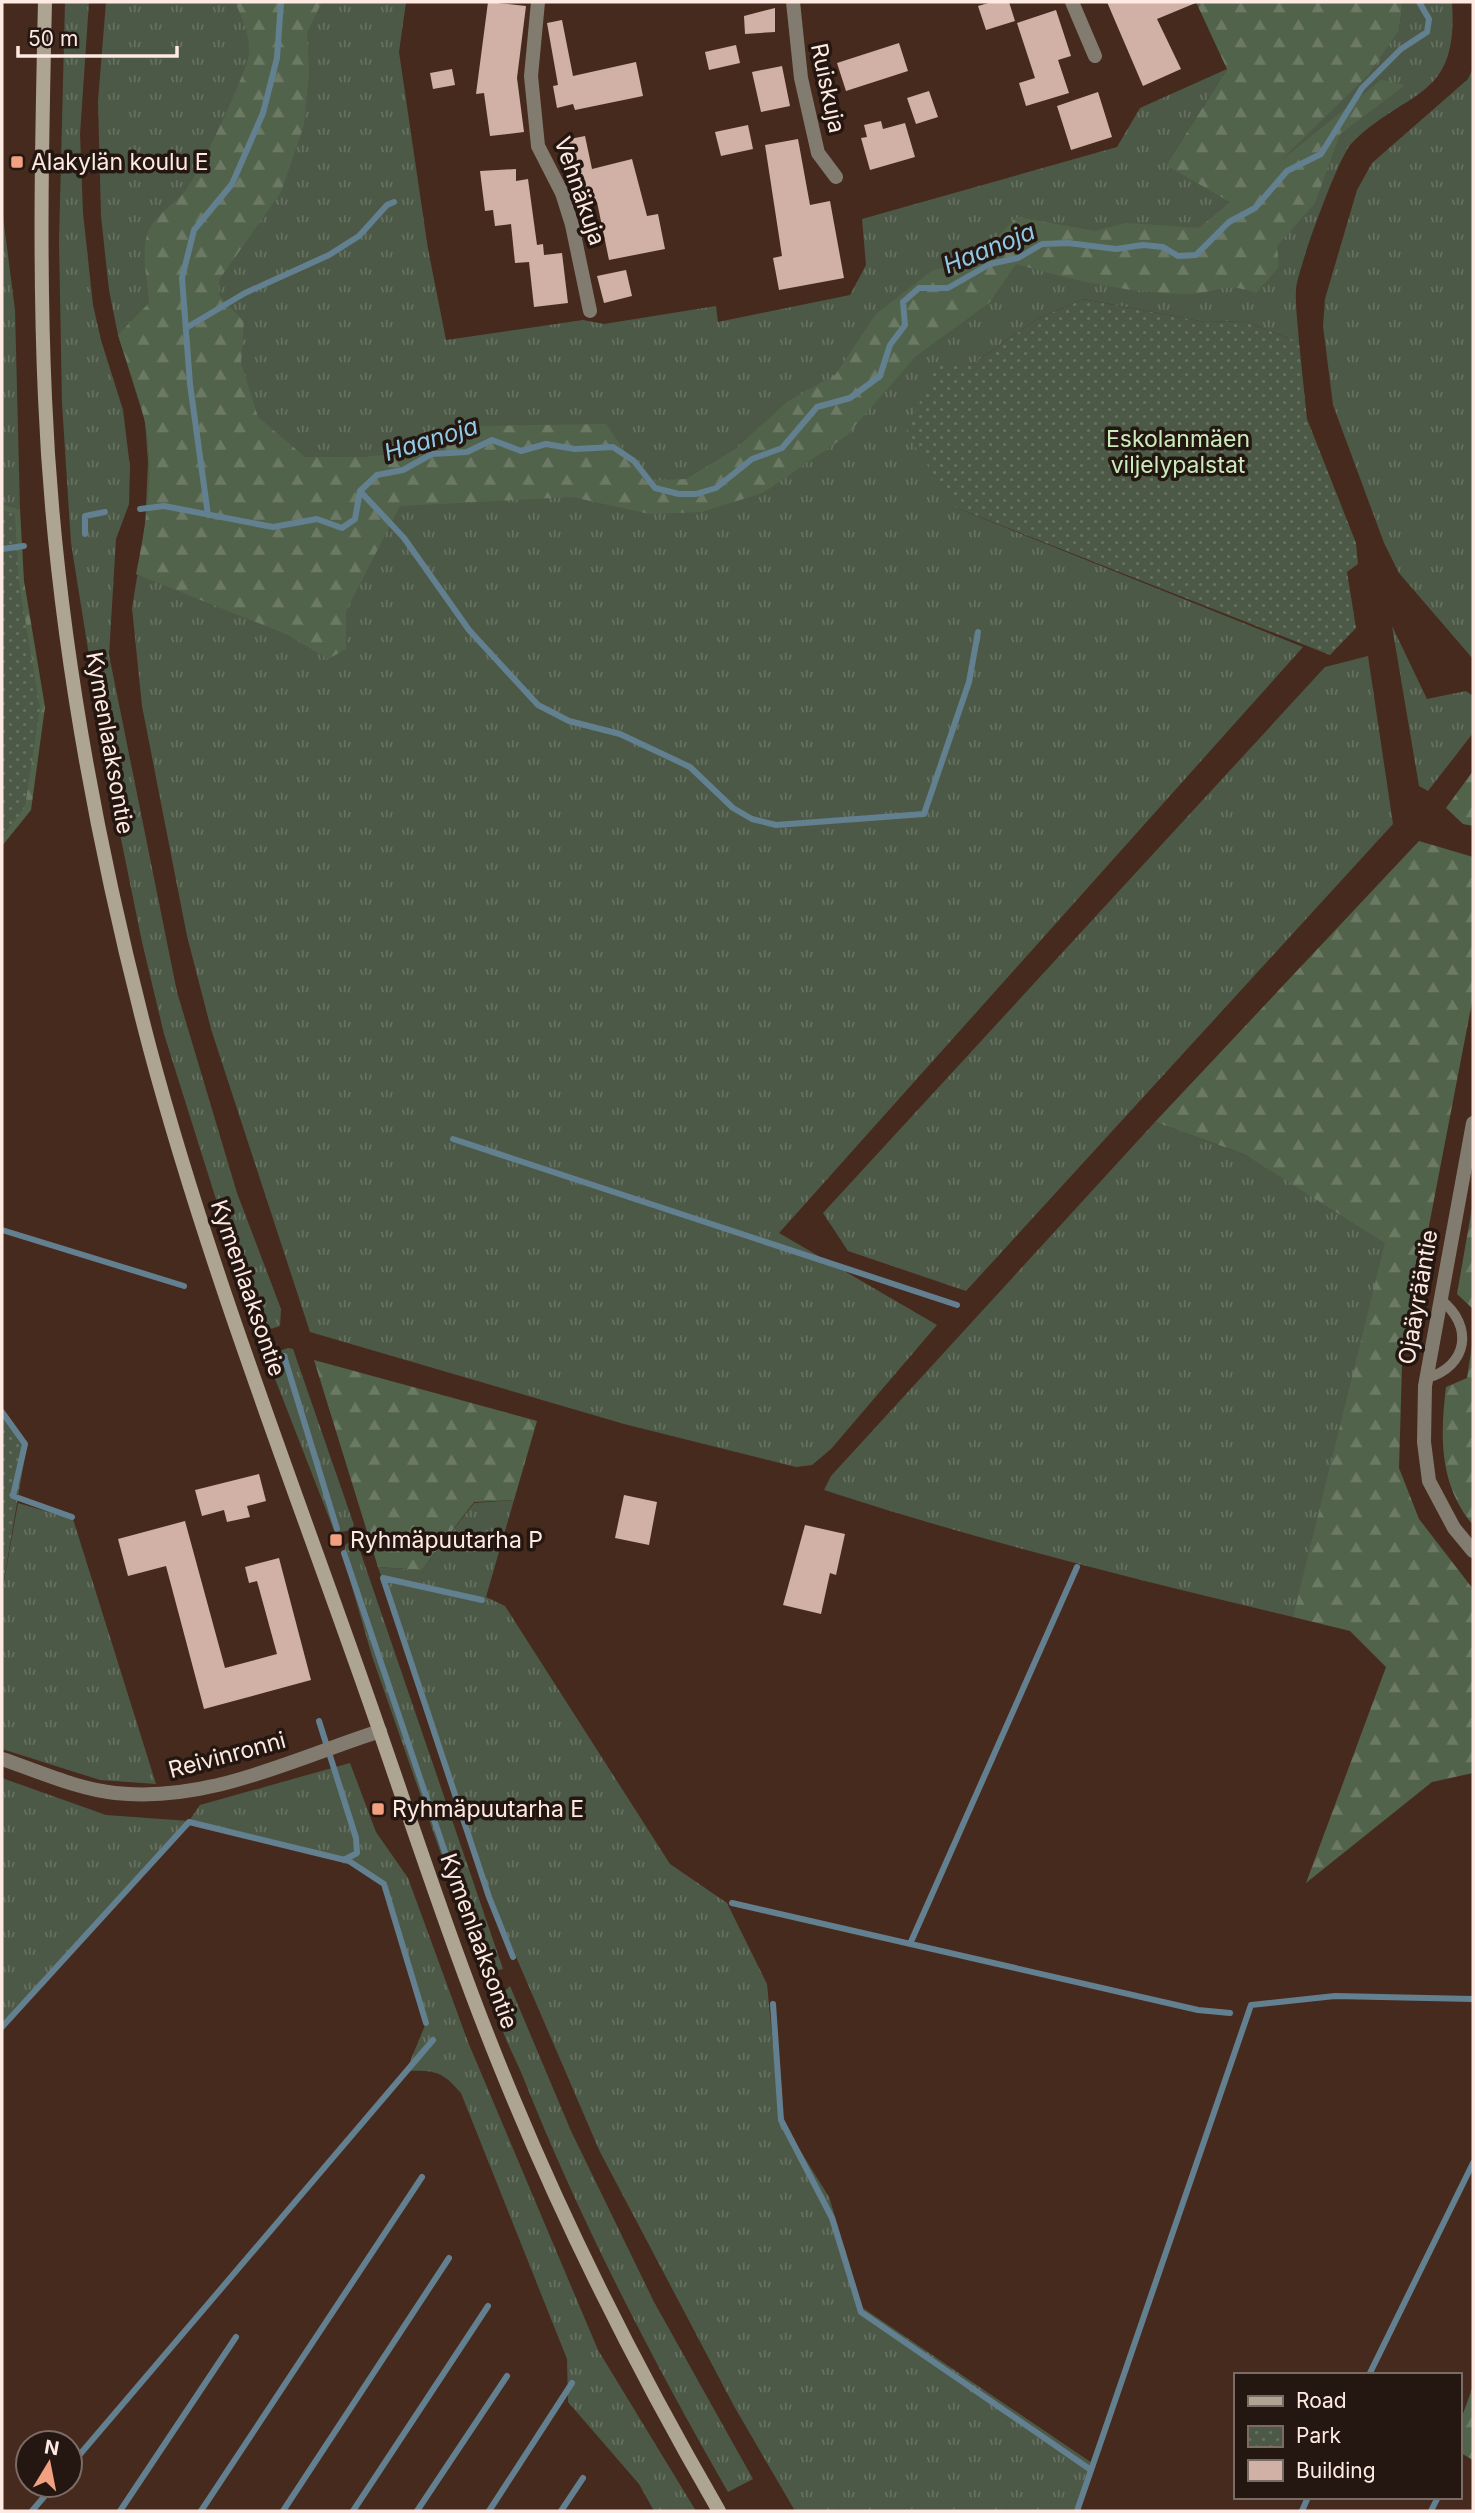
<svg xmlns="http://www.w3.org/2000/svg" width="1475" height="2513" font-family="Inter,sans-serif">
  <style>
    .grass { fill: url(#grass-tufts) }
    .forest { fill: url(#forest-firs) }
    .park { fill: url(#park-dots) }
    .lines { fill: none; stroke-linecap: round; stroke-linejoin: round }
    .stream { stroke: #638090; stroke-width: 6 }
    .building { fill: #d1b1a5 }
    .lane { stroke: #827b70; stroke-width: 10 }
    .street { stroke: #827b70; stroke-width: 14 }
    .secondary { stroke: #aea492; stroke-width: 14 }
    .poi-dot { fill: #f3a081; stroke: #241711; stroke-width: 2.5 }
    .labels { text-anchor: middle; dominant-baseline: central; stroke-width: 7; stroke-linejoin: round; paint-order: stroke }
    .street-label { font-size: 23px; fill: #feeae3; stroke: #241711 }
    .poi-label { font-size: 23px; fill: #feeae3; stroke: #241711; text-anchor: start }
    .park-label { font-size: 23px; fill: #caebbb; stroke: #241711 }
    .water-label { font-size: 24px; font-style: italic; fill: #91c9e7; stroke: #241711 }
  </style>
  <defs>
    <pattern id="grass-tufts" width="24" height="20" patternUnits="userSpaceOnUse" patternTransform="scale(1.75)"><rect width="24" height="20" fill="#4c5947"/><path d="M3 7l-1-3M5 7V3M7 7l1-3M15 17l-1-3M17 17v-4M19 17l1-3" fill="none" stroke="#677161"/></pattern>
    <pattern id="forest-firs" width="22" height="20" patternUnits="userSpaceOnUse" patternTransform="scale(1.75)"><rect width="22" height="20" fill="#52634b"/><path d="M5 1l3.5 6h-7zM16 11l3.5 6h-7z" fill="#6c7a65"/></pattern>
    <pattern id="park-dots" width="8" height="8" patternUnits="userSpaceOnUse" patternTransform="scale(1.75)"><rect width="8" height="8" fill="#4c5947"/><path d="M2 2h.1M6 6h.1" fill="none" stroke="#677161" stroke-width="1.8" stroke-linecap="round"/></pattern>
  </defs>
  <rect width="100%" height="100%" fill="#472a1e"/>
  <path class="grass" d="M 65,2 L 89,2 L 80,134 L 83,213 L 93,305 L 101,340 L 123,410 L 130,467 L 129,504 L 116,539 L 109,655 L 177,992 L 237,1193 L 281,1309 L 280,1326 L 267,1330 L 253,1317 L 164,1034 L 142,942 L 109,780 L 71,543 L 62,403 L 59,241 Z
    M 106,2 L 406,2 L 399,52 L 428,249 L 446,340 L 583,320 L 604,324 L 716,306 L 718,322 L 850,295 L 866,265 L 862,219 L 1117,147 L 1140,108 L 1227,69 L 1166,165 L 1399,30 L 1403,2 L 1452,2 C 1459,102 1406,88 1351,144 C 1338,158 1298,268 1296,289 C 1295,306 1298,325 1299,342 L 1244,321 L 1205,322 L 1083,299 L 1037,319 L 970,366 L 957,508 L 1303,647 L 779,1233 L 937,1325 L 831,1449 L 812,1465 L 796,1467 L 624,1424 L 310,1332 L 211,1029 L 187,936 L 142,706 L 132,608 L 145,528 L 148,462 L 145,421 L 118,335 L 109,290 L 101,216 L 98,101 Z
    M 1473,68 L 1473,659 L 1399,573 L 1384,543 L 1333,405 L 1323,326 L 1325,299 L 1357,190 L 1372,163 L 1468,79 Z
    M 2,209 L 15,310 L 20,509 L 2,504 Z
    M 1392,626 L 1427,699 L 1466,691 L 1473,696 L 1473,733 L 1428,791 L 1419,786 Z
    M 1368,656 L 1393,824 L 966,1291 L 848,1251 L 823,1213 L 1325,667 Z
    M 1155,1122 L 1246,1155 L 1419,1238 L 1293,1617 C 1136,1580 977,1540 824,1490 L 831,1476 Z
    M 288,1348 L 293,1349 L 354,1525 L 351,1530 L 335,1533 L 272,1371 L 274,1353 Z
    M 514,1500 L 486,1597 L 505,1606 L 670,1864 L 727,1903 L 767,1984 L 780,2118 L 829,2197 L 863,2308 L 1095,2465 L 1079,2511 L 795,2511 L 734,2406 L 600,2152 L 490,1896 L 378,1567 L 422,1570 L 474,1503 Z
    M 18,1503 L 73,1519 L 156,1784 L 100,1780 L 2,1749 L 2,1592 Z
    M 352,1541 L 357,1542 L 503,1969 L 488,1972 L 480,1966 L 372,1656 L 343,1556 L 346,1544 Z
    M 350,1763 L 376,1832 L 408,1878 L 468,2042 L 598,2350 L 696,2511 L 654,2511 L 639,2484 L 568,2402 L 567,2359 L 461,2093 C 442,2071 435,2070 406,2071 L 426,2023 L 384,1884 L 349,1861 L 189,1822 L 2,2027 L 2,1778 L 106,1815 L 189,1821 L 200,1805 Z
    M 510,1986 L 571,2131 L 654,2302 L 753,2479 L 728,2492 C 651,2358 580,2220 523,2077 C 514,2054 493,2021 498,1997 Z"/>
  <path class="forest" d="M 235,2 L 322,2 L 307,32 L 309,71 L 304,125 L 281,192 L 219,280 L 219,295 L 244,322 L 241,363 L 258,417 L 305,457 L 364,457 L 427,450 L 480,426 L 606,424 L 645,481 L 686,479 L 737,448 L 788,401 L 835,375 L 876,314 L 933,270 L 974,262 L 1017,217 L 1095,231 L 1126,223 L 1199,228 L 1230,202 L 1166,165 L 1227,69 L 1196,2 L 1403,2 L 1399,30 L 1368,75 L 1278,163 L 1381,80 L 1405,85 L 1340,134 L 1315,203 L 1277,246 L 1279,267 L 1256,293 C 1221,280 1213,296 1182,294 C 1122,292 1073,280 1016,264 L 989,303 L 916,356 L 846,436 L 763,493 L 701,512 L 650,514 L 572,497 L 400,506 L 346,611 L 346,649 L 328,659 L 288,635 L 136,574 C 146,524 156,468 144,418 C 137,390 127,363 118,335 L 149,303 C 148,283 142,258 146,239 C 152,214 173,207 186,190 C 199,173 248,71 249,53 C 250,34 242,18 235,2 Z
    M 2,504 L 20,509 L 24,581 L 45,707 L 31,810 L 2,846 Z
    M 1473,771 L 1473,826 L 1463,824 L 1446,808 Z
    M 1419,841 L 1473,857 L 1473,997 L 1402,1366 L 1399,1468 L 1419,1519 L 1473,1589 L 1473,1773 L 1432,1782 L 1306,1883 L 1386,1667 L 1350,1631 L 1293,1617 L 1385,1243 L 1246,1155 L 1155,1122 Z
    M 1473,1202 L 1473,1309 L 1457,1294 Z
    M 1473,1339 L 1473,1525 C 1439,1484 1440,1437 1446,1387 L 1467,1378 Z
    M 314,1360 L 537,1421 L 514,1500 L 474,1502 L 422,1570 L 378,1567 Z
    M 1473,2386 L 1473,2460 L 1459,2452 L 1459,2425 Z"/>
  <path class="park" d="M 1083,299 L 1205,322 L 1244,321 L 1299,342 L 1307,419 L 1356,543 L 1358,564 L 1347,572 L 1356,628 L 1330,655 L 957,508 L 906,433 L 937,364 L 970,366 L 1037,319 Z
    M 2,510 L 15,514 L 19,582 L 40,708 L 25,807 L 2,837 Z
    M 2,1415 L 27,1444 L 2,1592 Z"/>
  <g class="lines">
    <path class="stream" d="M 186,328 L 245,293 L 329,255 L 359,236 L 387,205 L 394,202
      M 360,491 L 404,538 L 469,630 L 538,705 L 569,721 L 620,734 L 690,767 L 733,808 L 752,819 L 776,825 L 924,814 L 969,682 L 978,632
      M 140,509 L 164,506 L 273,527 L 317,519 L 342,528 L 355,519 L 360,491 L 377,475 L 403,470 L 432,454 L 467,452 L 492,440 L 521,451 L 546,444 L 575,449 L 613,447 L 634,461 L 655,488 L 679,494 L 696,494 L 716,488 L 752,459 L 782,448 L 817,407 L 850,398 L 880,376 L 890,345 L 905,325 L 903,302 L 919,288 L 948,288 L 990,264 L 1018,258 L 1042,244 L 1068,243 L 1116,249 L 1143,245 L 1163,247 L 1178,256 L 1196,255 L 1229,222 L 1255,208 L 1287,171 L 1321,154 L 1362,88 L 1401,49 L 1427,32 L 1429,19 L 1419,2
      M 208,515 L 190,384 L 182,278 L 194,230 L 232,184 L 263,113 L 277,58 L 281,2
      M 85,534 L 85,516 L 105,512
      M 2,549 L 24,546
      M 453,1139 L 957,1305
      M 2,1230 L 184,1286
      M 284,1356 L 337,1529
      M 2,1412 L 25,1444 L 13,1496 L 72,1517
      M 344,1553 L 480,1956
      M 482,1600 L 383,1578 L 489,1897 L 513,1957
      M 319,1721 L 356,1838 L 357,1853 L 344,1860
      M 732,1903 L 1198,2010 L 1230,2013
      M 910,1944 L 1077,1567
      M 773,2004 L 781,2120 L 832,2218 L 861,2312 L 1091,2470
      M 2,2027 L 189,1822 L 349,1861 L 384,1884 L 426,2023
      M 1369,2375 L 1473,2163
      M 70,2466 L 433,2040
      M 32,2511 L 54,2485
      M 120,2511 L 236,2337
      M 201,2511 L 422,2177
      M 283,2511 L 449,2258
      M 353,2511 L 488,2306
      M 417,2511 L 507,2376
      M 489,2511 L 572,2383
      M 561,2511 L 583,2478
      M 1077,2511 L 1251,2005 L 1335,1996 L 1473,1999
      M 1302,2511 L 1308,2497
      M 1431,2511 L 1438,2497"/>
  </g>
  <path class="building" d="M 488,2 L 526,6 L 517,78 L 524,132 L 490,136 L 484,93 L 476,94 Z
    M 992,2 L 1009,2 L 1015,21 L 986,30 L 978,6 Z
    M 1107,2 L 1198,2 L 1157,19 L 1181,69 L 1143,86 Z
    M 775,8 L 775,32 L 745,34 L 744,16 Z
    M 1056,10 L 1071,56 L 1058,60 L 1069,93 L 1026,106 L 1019,83 L 1035,78 L 1017,23 Z
    M 562,20 L 573,76 L 636,62 L 643,96 L 575,110 L 573,104 L 557,108 L 553,86 L 558,85 L 547,23 Z
    M 899,43 L 908,71 L 846,91 L 837,63 Z
    M 736,45 L 740,63 L 709,70 L 705,52 Z
    M 782,66 L 790,106 L 761,112 L 752,72 Z
    M 452,69 L 455,85 L 433,89 L 430,73 Z
    M 929,91 L 938,117 L 916,124 L 907,98 Z
    M 1098,92 L 1112,137 L 1071,150 L 1057,106 Z
    M 881,121 L 883,129 L 905,123 L 915,157 L 870,170 L 861,138 L 867,137 L 864,125 Z
    M 748,125 L 753,149 L 721,156 L 715,132 Z
    M 585,136 L 592,169 L 632,159 L 647,216 L 658,214 L 665,249 L 609,260 L 597,202 L 580,206 L 565,140 Z
    M 798,139 L 810,205 L 830,201 L 844,278 L 779,290 L 773,258 L 782,256 L 765,145 Z
    M 516,169 L 516,181 L 528,179 L 537,245 L 543,244 L 544,255 L 562,253 L 568,303 L 534,307 L 529,262 L 515,263 L 511,224 L 495,226 L 493,210 L 485,211 L 480,171 Z
    M 626,270 L 632,296 L 604,303 L 597,276 Z
    M 259,1474 L 266,1501 L 247,1506 L 250,1517 L 227,1522 L 224,1510 L 202,1516 L 195,1490 Z
    M 624,1495 L 657,1502 L 649,1545 L 615,1538 Z
    M 185,1521 L 225,1668 L 277,1654 L 257,1581 L 249,1583 L 245,1567 L 279,1558 L 311,1680 L 204,1709 L 166,1566 L 128,1576 L 118,1539 Z
    M 805,1525 L 845,1534 L 836,1575 L 830,1573 L 821,1614 L 783,1605 Z"/>
  <g class="lines">
    <path class="lane" d="M 1427,1378 C 1468,1366 1474,1326 1441,1300"/>
    <path class="street" d="M 538,2 L 531,76 L 538,146 L 562,193 L 572,225 L 590,311
      M 793,2 L 801,78 L 818,153 L 836,177
      M 1072,2 L 1095,56
      M 1473,1123 L 1425,1386 L 1424,1442 L 1429,1481 L 1454,1528 L 1473,1551
      M 2,1759 C 38,1771 77,1789 115,1793 C 209,1803 293,1759 380,1731"/>
    <path class="secondary" d="M 45,2 C 42,134 39,266 45,398 C 54,614 95,840 150,1049 C 207,1262 287,1468 360,1675 C 410,1816 455,1960 513,2098 C 572,2240 642,2378 719,2511"/>
  </g>
  <g class="poi-dot">
    <rect x="10" y="155" width="14" height="14" rx="3.5"/>
    <rect x="329" y="1533" width="14" height="14" rx="3.5"/>
    <rect x="371" y="1802" width="14" height="14" rx="3.5"/>
  </g>
  <g class="labels">
    <g class="street-label">
      <text transform="translate(828 88) rotate(78)">Ruiskuja</text>
      <text transform="translate(580 191) rotate(71)">Vehnäkuja</text>
      <text transform="translate(110 743) rotate(80)">Kymenlaaksontie</text>
      <text transform="translate(248 1288) rotate(71)">Kymenlaaksontie</text>
      <text transform="translate(1418 1297) rotate(-80)">Ojaäyrääntie</text>
      <text transform="translate(227 1755) rotate(-15)">Reivinronni</text>
      <text transform="translate(479 1941) rotate(70)">Kymenlaaksontie</text>
    </g>
    <g class="poi-label">
      <text x="31" y="162">Alakylän koulu E</text>
      <text x="350" y="1540">Ryhmäpuutarha P</text>
      <text x="392" y="1809">Ryhmäpuutarha E</text>
    </g>
    <g class="park-label">
      <text x="1178" y="439">Eskolanmäen<tspan x="1178" dy="26">viljelypalstat</tspan></text>
    </g>
    <g class="water-label">
      <text transform="translate(989 248) rotate(-22)">Haanoja</text>
      <text transform="translate(431 439) rotate(-17)">Haanoja</text>
    </g>
  </g>
  <rect width="1475" height="2513" fill="none" stroke="#feeae3" stroke-width="7"/>
  <rect x="1234" y="2373" width="228" height="126" fill="#241711" stroke="#7b6b65" stroke-width="2"/>
  <rect x="1248" y="2396" width="35" height="10" fill="#aea492" stroke="#7b6b65" stroke-width="2"/>
  <text x="1296" y="2408" font-size="21" fill="#feeae3">Road</text>
  <rect x="1248" y="2426" width="35" height="21" fill="url(#park-dots)" stroke="#7b6b65" stroke-width="2"/>
  <text x="1296" y="2443" font-size="21" fill="#feeae3">Park</text>
  <rect x="1248" y="2460" width="35" height="21" fill="#d1b1a5" stroke="#7b6b65" stroke-width="2"/>
  <text x="1296" y="2478" font-size="21" fill="#feeae3">Building</text>
  <g transform="translate(49 2464) rotate(10)"><circle r="33" fill="#241711" stroke="#7b6b65" stroke-width="2"/>
  <path d="M0-5L12 26L0 18L-12 26Z" fill="#f3a081"/>
  <text y="-10" font-size="19" font-weight="bold" text-anchor="middle" fill="#feeae3">N</text>
  </g>
  <path d="M18 46v10h159v-10" fill="none" stroke="#feeae3" stroke-width="3.5"/>
  <text x="28" y="46" font-size="21" fill="#feeae3" stroke="#241711" stroke-width="5" paint-order="stroke">50 m</text>
</svg>
